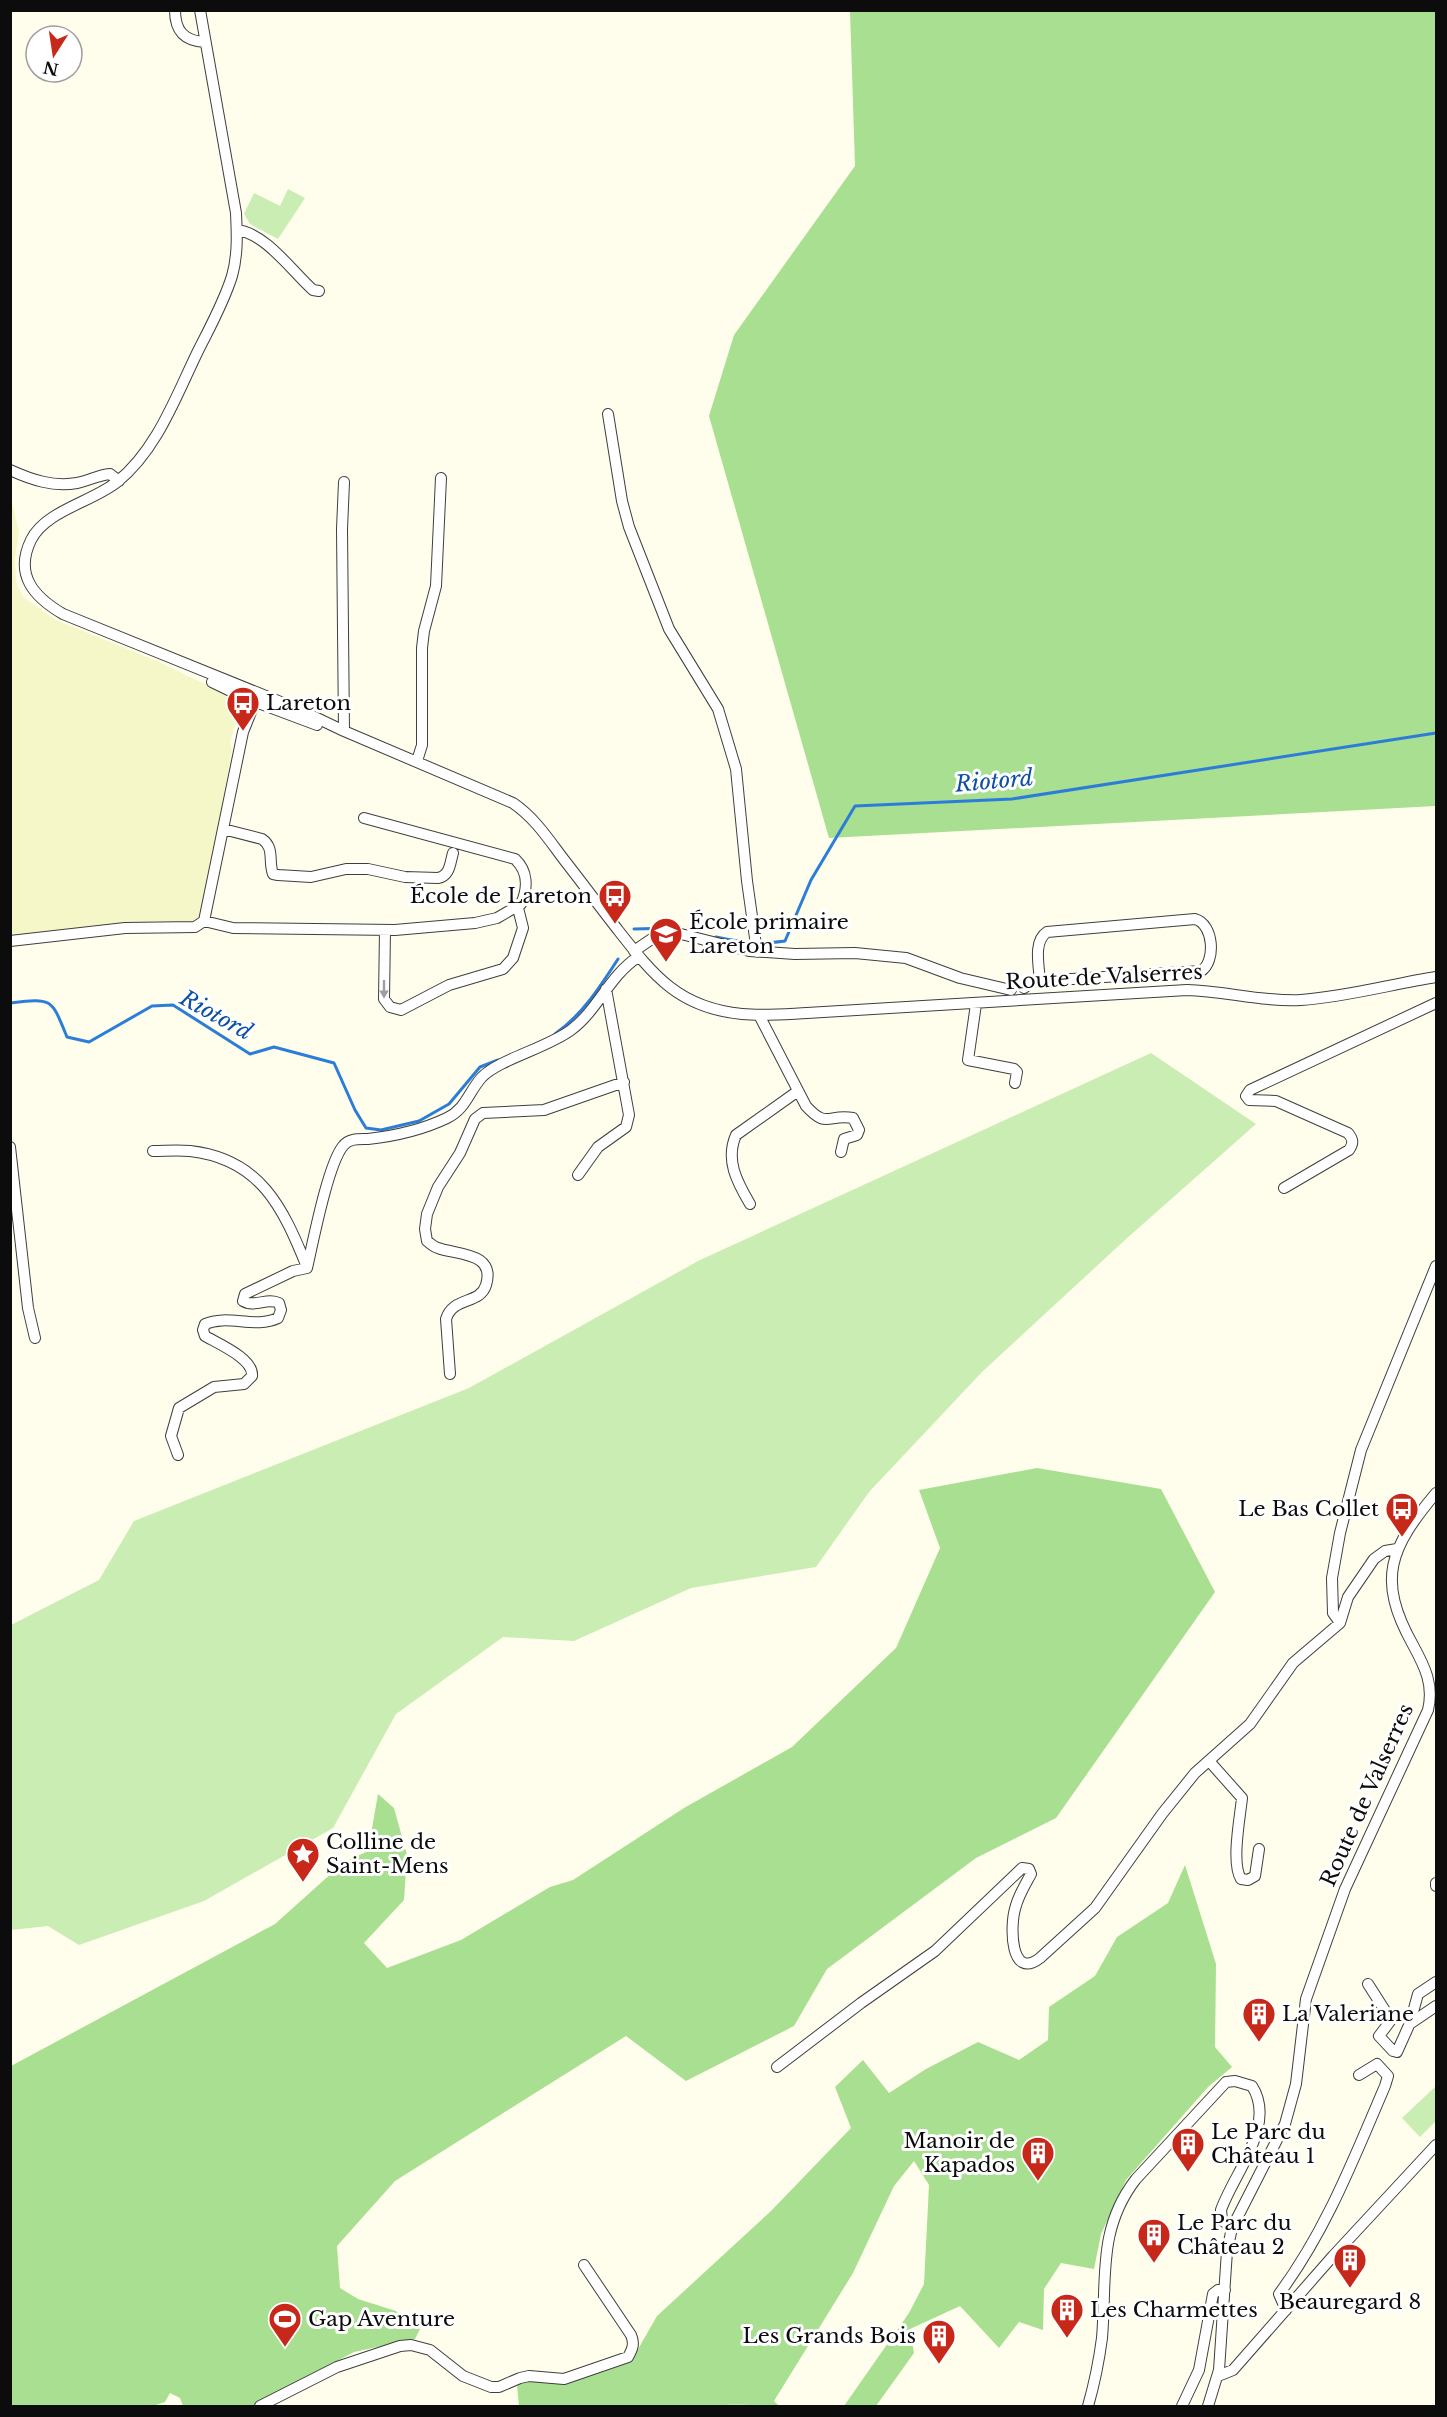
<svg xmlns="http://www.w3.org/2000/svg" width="1447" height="2417" font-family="'Libre Baskerville',serif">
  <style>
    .farmland { fill: #f5f7c9 }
    .green { fill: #c9edb2 }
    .forest { fill: #a9df90 }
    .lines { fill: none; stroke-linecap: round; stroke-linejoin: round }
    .stream { stroke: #2c7dd9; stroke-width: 3 }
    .minor-casing { stroke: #3f3f3f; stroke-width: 12 }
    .minor { stroke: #fff; stroke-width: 10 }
    .oneway { fill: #9e9e9e }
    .labels { text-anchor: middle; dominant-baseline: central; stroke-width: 6; stroke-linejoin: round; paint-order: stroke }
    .poi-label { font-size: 21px; fill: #0c0c0c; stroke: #fff; text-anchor: start }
    .street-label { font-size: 21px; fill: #0c0c0c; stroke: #fff }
    .water-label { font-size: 22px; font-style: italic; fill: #0b4fa8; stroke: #fff }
  </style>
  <rect width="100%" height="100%" fill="#fffeec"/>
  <path class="farmland" d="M 10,494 L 19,532 L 15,559 L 16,583 L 24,598 L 56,620 L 157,661 L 231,697 L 240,705 L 230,743 L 232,751 L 203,906 L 200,915 L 191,923 L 11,937 Z"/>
  <path class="green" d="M 288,189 L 305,198 L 278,239 L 250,224 L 244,214 L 254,193 L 280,206 Z
    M 1151,1053 L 1256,1124 L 1126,1239 L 982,1372 L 869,1492 L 816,1567 L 691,1588 L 574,1641 L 503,1637 L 396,1714 L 333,1828 L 204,1901 L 79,1945 L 48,1926 L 11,1930 L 11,1625 L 99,1580 L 134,1521 L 469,1388 L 700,1260 Z
    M 1436,2086 L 1436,2121 L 1420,2137 L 1402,2118 Z"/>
  <path class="forest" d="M 850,11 L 1436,11 L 1436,806 L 829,838 L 709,416 L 734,335 L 855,166 Z
    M 1037,1468 L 1161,1489 L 1215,1592 L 1056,1818 L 976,1858 L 827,1969 L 794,2026 L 686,2081 L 626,2036 L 395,2181 L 337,2246 L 340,2288 L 358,2299 L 396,2311 L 420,2329 L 415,2339 L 354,2352 L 252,2406 L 183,2406 L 180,2398 L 170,2393 L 165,2402 L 153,2406 L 11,2406 L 11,2066 L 275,1924 L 343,1863 L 368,1851 L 378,1794 L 394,1808 L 407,1855 L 404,1900 L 364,1943 L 387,1968 L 461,1940 L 550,1887 L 573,1880 L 684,1808 L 792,1747 L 896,1648 L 940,1548 L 919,1490 Z
    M 1185,1865 L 1216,1964 L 1215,2047 L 1232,2067 L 1208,2087 L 1126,2180 L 1101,2234 L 1094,2269 L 1061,2263 L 1044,2289 L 1043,2330 L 1019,2322 L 999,2348 L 960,2306 L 910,2329 L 914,2353 L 876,2406 L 844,2406 L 909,2313 L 924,2284 L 929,2185 L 914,2161 L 894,2186 L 853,2273 L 774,2401 L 779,2406 C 756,2406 737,2403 715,2406 L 519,2406 L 517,2385 L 524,2379 L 564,2382 L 633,2358 L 657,2316 L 771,2211 L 851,2128 L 835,2087 L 863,2060 L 889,2093 L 926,2069 L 978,2042 L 1019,2060 L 1048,2040 L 1049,2007 L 1095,1976 L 1117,1937 L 1168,1903 Z"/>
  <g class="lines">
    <path class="stream" d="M 634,929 L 674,928
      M 716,937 C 740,942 761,945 785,941 L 811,880 L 855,806 L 1012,799 L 1436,733
      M 10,1003 C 53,998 51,998 67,1037 L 89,1042 L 152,1006 L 173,1005 L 250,1054 L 274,1047 L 334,1063 L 355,1110 L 366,1128 L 381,1130 L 419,1121 L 449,1104 L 480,1067 L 498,1060
      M 555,1034 C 582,1015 600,987 618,959"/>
    <g class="minor-casing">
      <path id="minor" d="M 175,10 C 175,31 184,41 205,42
        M 200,10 L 236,213 C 237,234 238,255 232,276 C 224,302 210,327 198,351 C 176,396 157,450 117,482 C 92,502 45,511 31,540 C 14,575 34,597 63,614 L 298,709 L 344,731 L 513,803 C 535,818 549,840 565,861 C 583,884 600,907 618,930 C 654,976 679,1008 742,1014 C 764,1016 786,1014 807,1013 L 1187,990 C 1225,991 1263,1002 1301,1000 C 1346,997 1392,984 1436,977
        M 237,230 C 265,233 292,271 313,290 L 319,291
        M 608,414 L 622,501 L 629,527 L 669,629 L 718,709 L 736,769 L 747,881 L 757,952
        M 10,470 C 32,480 53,487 77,483 C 88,481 98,475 110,474 L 119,481
        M 212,682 L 245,698 L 317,725
        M 344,731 L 342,529 L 344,482
        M 417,761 L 422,745 L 422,648 L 424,631 L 436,586 L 441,478
        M 223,829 L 262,839 C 275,848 268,861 273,874 L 278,875 L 311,877 L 346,869 L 368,869 L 405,877 L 438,878 C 450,876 450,863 453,853
        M 204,921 L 233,928 L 395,930 L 475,923 L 497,918 L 521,904 C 528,888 528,871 515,859 L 364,818
        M 385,930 L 384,999 L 390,1007 L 401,1010 L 449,985 L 503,969 L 513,958 L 523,928 L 518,908
        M 10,941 L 125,928 L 195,927 L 204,921 L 243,732 L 255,702
        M 634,951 L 662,932 L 677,933 L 749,951 L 795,954 L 855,953 L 906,958 L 960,978 L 1011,990
        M 1024,988 L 1032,982 L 1040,981 L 1201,971 C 1216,962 1214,924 1195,919 L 1047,932 C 1033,941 1039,966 1040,981
        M 976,1004 L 968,1060 L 1014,1069 L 1017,1072 L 1015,1083
        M 759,1015 L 806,1106 C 827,1129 827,1114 853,1118 L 859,1130 L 857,1135 L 844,1139 L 841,1152
        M 10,1147 L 28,1308 L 35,1338
        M 153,1151 C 165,1151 177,1150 190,1151 C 261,1159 283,1208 307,1267
        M 578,1175 L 598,1147 L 626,1127 L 629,1115 L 606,989
        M 1284,1188 L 1349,1150 C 1354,1143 1353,1139 1348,1133 L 1276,1101 L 1249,1100 L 1246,1096 L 1250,1090 L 1436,1003
        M 750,1204 C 737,1182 725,1160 736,1135 L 798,1091
        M 307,1268 C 313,1242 328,1164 343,1146 C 349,1138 359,1139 368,1139 C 395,1136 422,1130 447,1118 C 466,1109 469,1091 482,1077 C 500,1059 547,1048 571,1030 C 598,1010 609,976 638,957
        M 450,1374 L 446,1319 C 453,1296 480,1305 486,1285 C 496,1252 457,1255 438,1248 C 434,1247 431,1244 427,1241 L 425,1229 L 427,1214 L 438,1187 L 460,1153 L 475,1119 L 483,1113 L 544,1110 L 624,1082
        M 178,1455 L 171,1436 L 179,1408 L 214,1387 L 244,1384 L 252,1376 C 254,1359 219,1344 205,1336 L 203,1330 L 205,1324 C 228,1314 255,1329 278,1318 L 281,1310 L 279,1303 C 267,1297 255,1308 243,1301 L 245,1294 L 293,1271 L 307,1268
        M 1340,1623 L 1333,1613 L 1332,1578 L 1340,1533 L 1361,1450 L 1436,1266
        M 1210,1762 L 1242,1798 C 1240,1818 1231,1863 1241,1879 L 1248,1880 L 1255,1876 L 1259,1849
        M 1436,1883 L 1436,1886
        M 1368,1984 L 1391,2020 L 1379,2036 L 1393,2051 L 1397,2052 L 1410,2023 L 1418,1994 L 1436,1982
        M 1411,2023 L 1436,2006
        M 777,2067 L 861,2003 L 935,1951 L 1022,1868 L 1029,1869 L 1031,1874 C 1025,1885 1018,1896 1015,1909 C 1010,1926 1010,1981 1040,1958 L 1095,1908 L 1162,1814 L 1195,1773 L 1250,1724 L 1293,1663 L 1340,1623 L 1348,1597 L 1374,1559 L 1385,1551 L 1397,1549
        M 1286,2310 L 1279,2294 C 1326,2231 1354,2158 1385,2086 L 1388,2076 L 1377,2064 L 1359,2075
        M 1218,2376 L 1233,2370 L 1333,2256 L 1436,2145
        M 260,2406 L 337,2367 L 400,2346 L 411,2345 L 430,2350 L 463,2376 L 491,2387 L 499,2387 L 520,2378 L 529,2376 L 564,2379 L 628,2357 C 632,2350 635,2344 631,2335 L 584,2265
        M 1088,2406 C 1094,2385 1099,2361 1102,2338 C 1107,2280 1097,2229 1136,2179 L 1226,2082 L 1235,2081 L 1252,2086 C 1277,2125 1234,2173 1221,2210 L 1222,2220 L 1232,2228
        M 1182,2406 L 1199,2370 L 1213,2294 L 1218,2290 L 1225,2290
        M 1208,2406 L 1219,2370 L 1227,2251 L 1232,2228 L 1285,2124 L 1296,2084 L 1306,1999 L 1345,1889 L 1428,1710 C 1434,1685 1425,1667 1413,1645 C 1376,1579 1390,1548 1436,1493"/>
    </g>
    <use href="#minor" class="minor"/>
  </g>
  <defs><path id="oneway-solid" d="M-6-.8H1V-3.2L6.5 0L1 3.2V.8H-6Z" transform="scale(1.5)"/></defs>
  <use class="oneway" href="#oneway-solid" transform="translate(384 989) rotate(90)"/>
  <defs>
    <g id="bus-pin" transform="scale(1.725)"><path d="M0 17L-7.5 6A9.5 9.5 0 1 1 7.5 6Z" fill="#c82819" stroke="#fff"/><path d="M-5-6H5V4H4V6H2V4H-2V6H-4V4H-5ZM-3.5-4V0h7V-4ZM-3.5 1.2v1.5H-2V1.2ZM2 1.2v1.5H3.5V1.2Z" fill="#fff"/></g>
    <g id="school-pin" transform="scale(1.725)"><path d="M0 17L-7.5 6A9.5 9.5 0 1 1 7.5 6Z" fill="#c82819" stroke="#fff"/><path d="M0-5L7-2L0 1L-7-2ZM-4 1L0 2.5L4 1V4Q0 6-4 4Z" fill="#fff"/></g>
    <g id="sight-pin" transform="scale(1.725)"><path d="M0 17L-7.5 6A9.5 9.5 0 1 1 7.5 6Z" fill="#c82819" stroke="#fff"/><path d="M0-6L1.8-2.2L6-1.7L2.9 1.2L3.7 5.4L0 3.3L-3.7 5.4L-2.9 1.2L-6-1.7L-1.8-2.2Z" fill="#fff"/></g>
    <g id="building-pin" transform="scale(1.725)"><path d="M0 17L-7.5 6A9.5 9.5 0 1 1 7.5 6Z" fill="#c82819" stroke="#fff"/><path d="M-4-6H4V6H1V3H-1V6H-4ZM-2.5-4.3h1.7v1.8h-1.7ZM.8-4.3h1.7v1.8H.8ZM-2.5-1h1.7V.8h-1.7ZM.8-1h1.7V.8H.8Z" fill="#fff"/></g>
    <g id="stadium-pin" transform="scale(1.725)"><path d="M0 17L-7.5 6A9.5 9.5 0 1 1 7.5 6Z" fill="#c82819" stroke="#fff"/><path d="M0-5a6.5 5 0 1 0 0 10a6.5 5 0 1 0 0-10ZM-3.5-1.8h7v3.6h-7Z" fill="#fff"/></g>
  </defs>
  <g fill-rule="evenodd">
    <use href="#bus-pin" x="243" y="703"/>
    <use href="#bus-pin" x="615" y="896"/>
    <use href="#school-pin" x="666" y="934"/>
    <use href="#bus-pin" x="1402" y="1509"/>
    <use href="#sight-pin" x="303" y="1854"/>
    <use href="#building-pin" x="1259" y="2014"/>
    <use href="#building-pin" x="1188" y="2144"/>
    <use href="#building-pin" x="1038" y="2153"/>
    <use href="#building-pin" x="1154" y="2235"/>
    <use href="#building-pin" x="1350" y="2260"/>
    <use href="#building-pin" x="1067" y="2310"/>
    <use href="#stadium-pin" x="285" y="2319"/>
    <use href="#building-pin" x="939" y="2336"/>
  </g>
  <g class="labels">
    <g class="poi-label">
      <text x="266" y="703">Lareton</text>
      <text x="592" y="896" text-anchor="end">École de Lareton</text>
      <text x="689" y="922">École primaire<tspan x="689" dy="24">Lareton</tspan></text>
      <text x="1379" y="1509" text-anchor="end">Le Bas Collet</text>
      <text x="326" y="1842">Colline de<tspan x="326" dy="24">Saint-Mens</tspan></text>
      <text x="1282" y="2014">La Valeriane</text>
      <text x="1211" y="2132">Le Parc du<tspan x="1211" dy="24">Château 1</tspan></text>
      <text x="1015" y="2141" text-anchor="end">Manoir de<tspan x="1015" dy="24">Kapados</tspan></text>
      <text x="1177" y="2223">Le Parc du<tspan x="1177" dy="24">Château 2</tspan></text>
      <text x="1350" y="2302" text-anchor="middle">Beauregard 8</text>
      <text x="1090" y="2310">Les Charmettes</text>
      <text x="308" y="2319">Gap Aventure</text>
      <text x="916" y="2336" text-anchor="end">Les Grands Bois</text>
    </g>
    <g class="street-label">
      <text transform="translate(1104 977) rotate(-3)">Route de Valserres</text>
      <text transform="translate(1367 1795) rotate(-66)">Route de Valserres</text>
    </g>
    <g class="water-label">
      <text transform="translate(994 781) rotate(-5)">Riotord</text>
      <text transform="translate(216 1015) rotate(29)">Riotord</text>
    </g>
  </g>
  <rect width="1447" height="2417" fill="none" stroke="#0c0c0c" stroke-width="24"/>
  <g transform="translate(54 54) rotate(192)"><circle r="28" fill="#ffffff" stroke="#9e9e9e" stroke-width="1.5"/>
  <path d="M0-4.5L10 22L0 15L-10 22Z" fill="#c82819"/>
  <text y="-9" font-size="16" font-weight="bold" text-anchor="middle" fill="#0c0c0c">N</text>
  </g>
</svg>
